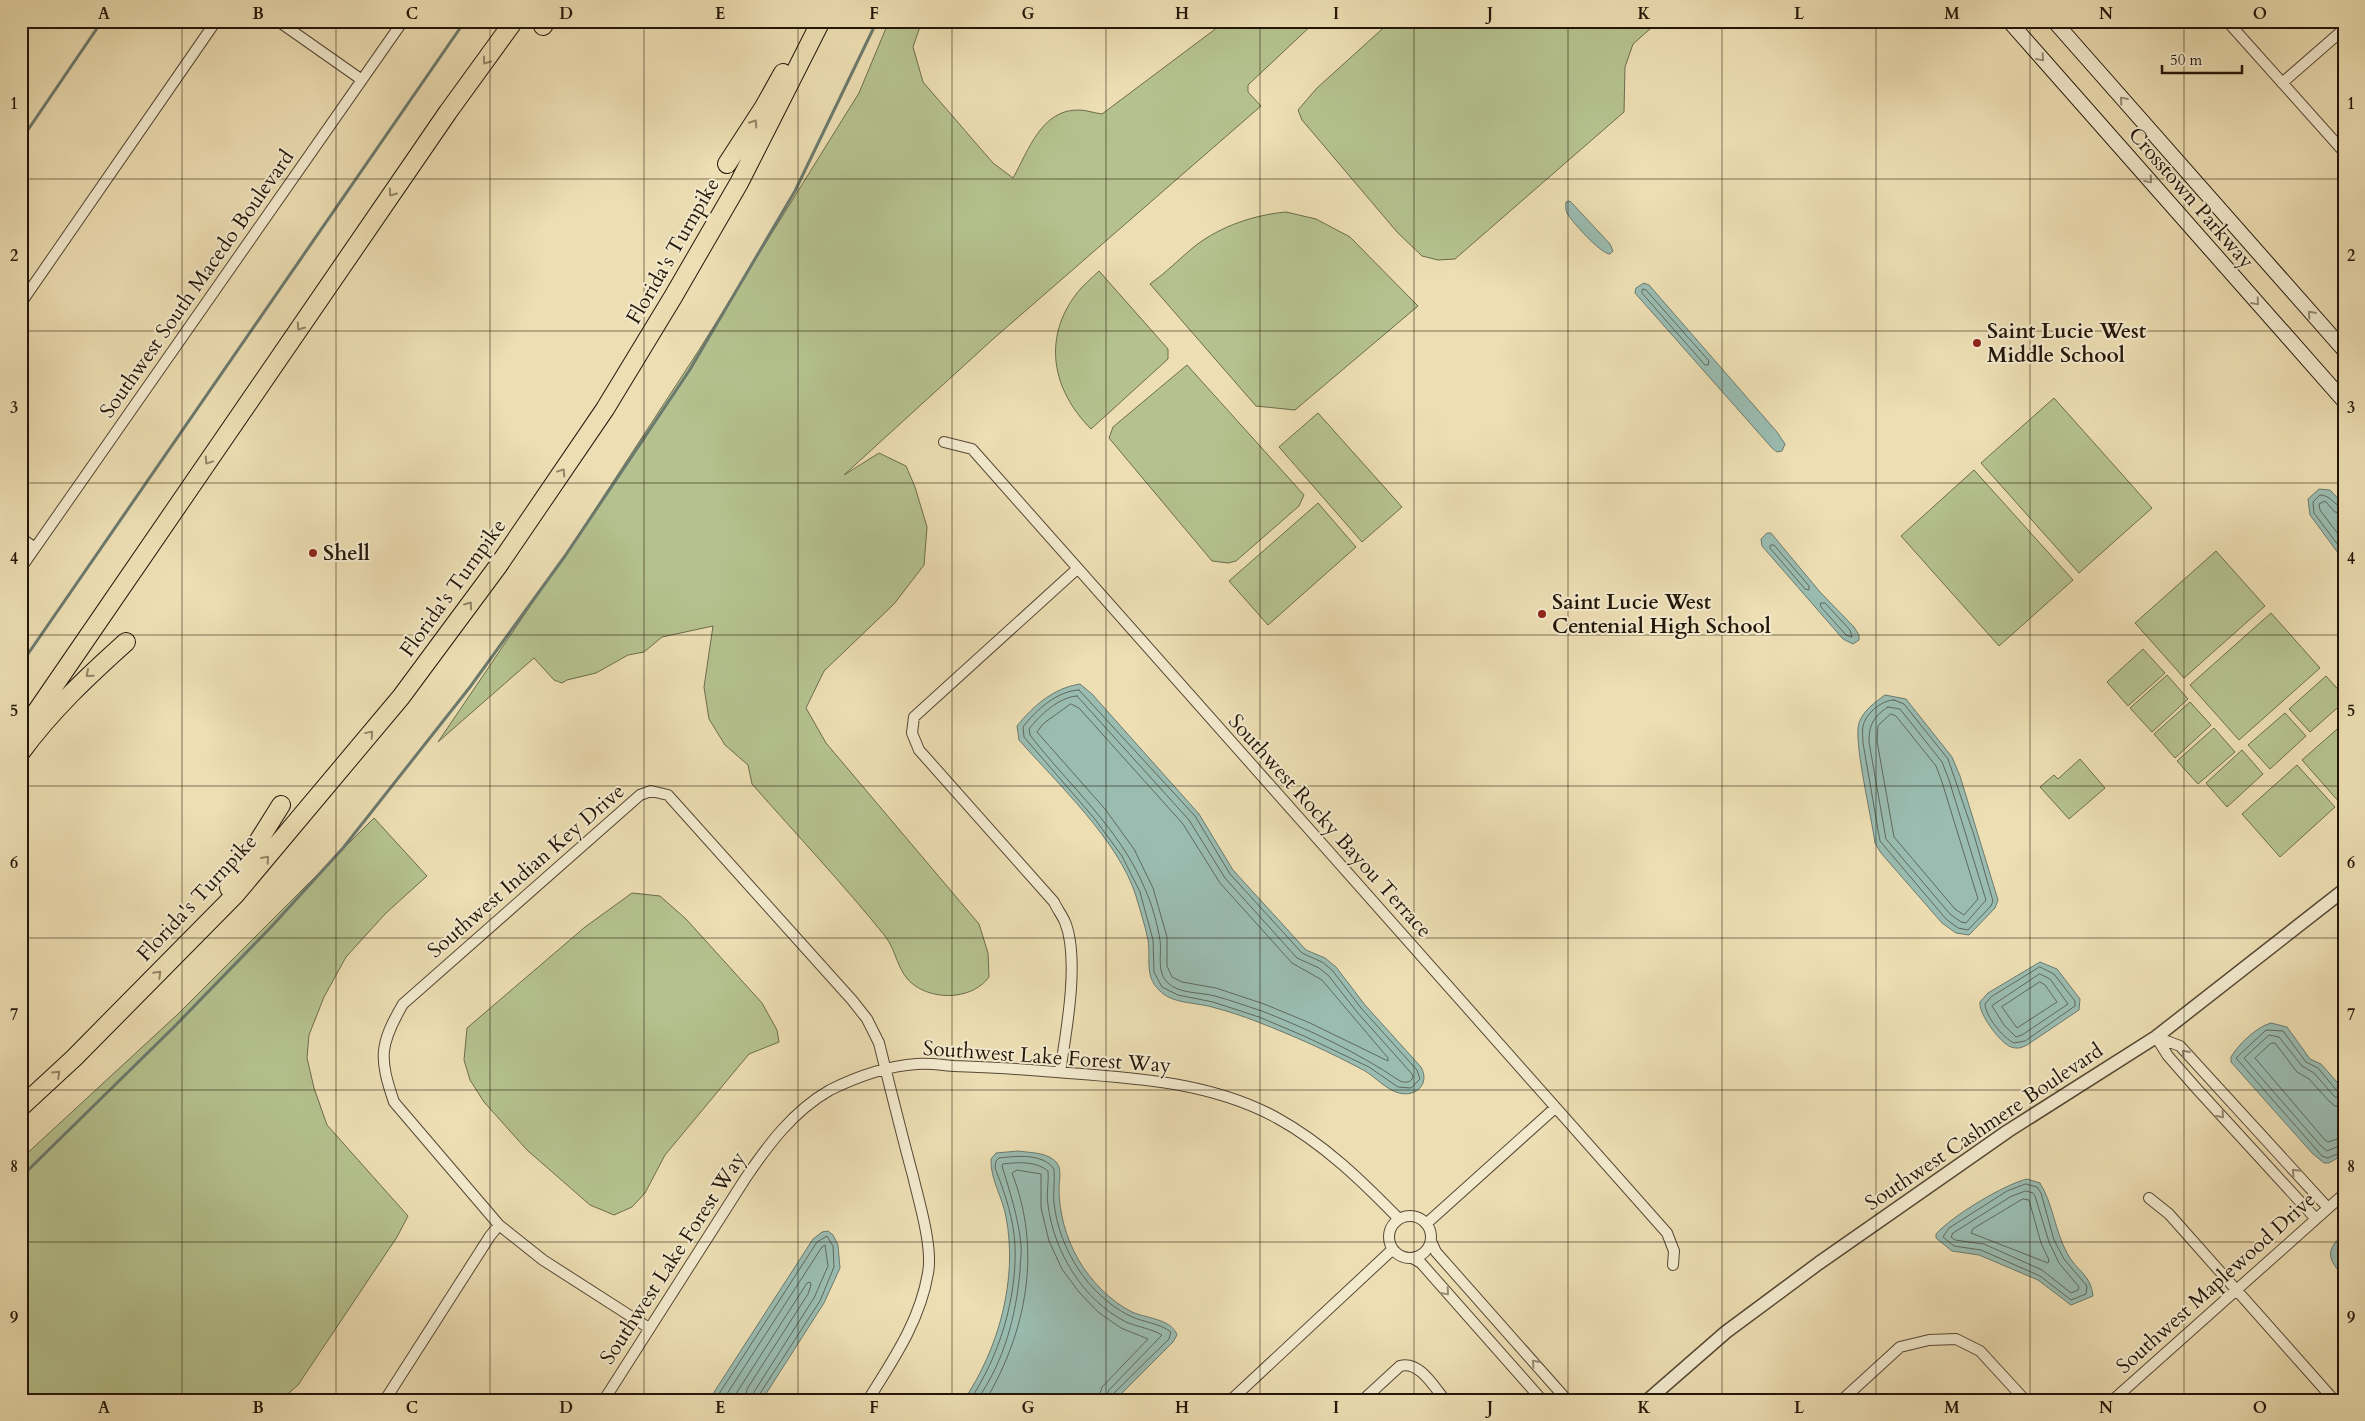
<svg xmlns="http://www.w3.org/2000/svg" width="2365" height="1421" font-family="Cardo,serif">
  <style>
    .green { fill: #b5c28f; stroke: #6c6c4c }
    .water { fill: #9abcb1; stroke: #6b7a6e }
    .lines { fill: none; stroke-linecap: round; stroke-linejoin: round }
    .shore { stroke: #5f695d; stroke-width: 1 }
    .stream { stroke: #6b7a6e; stroke-width: 3 }
    .minor-casing { stroke: #564834; stroke-width: 12 }
    .tertiary-casing { stroke: #564834; stroke-width: 15 }
    .secondary-casing { stroke: #241609; stroke-width: 16 }
    .motorway-casing { stroke: #241609; stroke-width: 20 }
    .minor { stroke: #f3eace; stroke-width: 10 }
    .tertiary { stroke: #f3eace; stroke-width: 12 }
    .secondary { stroke: #f3eace; stroke-width: 14 }
    .motorway { stroke: #eddeb3; stroke-width: 18 }
    .oneway { stroke: #968b75 }
    .oneway2 { stroke: #938466 }
    .grid { fill: none; stroke: #241609; stroke-width: 1; stroke-opacity: 0.55 }
    .poi-dot { fill: #8f2418; stroke: #f3eace; stroke-width: 2 }
    .labels { text-anchor: middle; dominant-baseline: central; stroke-width: 4; stroke-linejoin: round; paint-order: stroke }
    .street-label { font-size: 21px; fill: #241609; stroke: #f3eace }
    .poi-label { font-size: 21px; font-weight: bold; fill: #241609; stroke: #f3eace; text-anchor: start }
    .neatline { fill: none; stroke: #241609; stroke-width: 2 }
    .grid-label { font-size: 16px; text-anchor: middle; font-weight: bold; fill: #241609 }
  </style>
  <rect width="100%" height="100%" fill="#eddeb3"/>
  <filter id="stains"><feTurbulence type="fractalNoise" baseFrequency=".004" numOctaves="4"/><feColorMatrix values="0 0 0 0 .2 0 0 0 0 .09 0 0 0 0 .02 0 0 0 .5 -.17"/></filter>
  <radialGradient id="worn" r=".72"><stop offset=".6" stop-color="#630" stop-opacity="0"/><stop offset="1" stop-color="#630" stop-opacity=".3"/></radialGradient>
  <path class="green" d="M 889,21 L 922,21 L 913,47 L 923,82 L 993,163 L 1013,178 C 1028,152 1041,109 1079,110 C 1086,110 1094,113 1102,114 L 1226,21 L 1316,21 L 1248,85 L 1248,92 L 1261,106 L 992,340 L 844,475 L 879,453 L 906,466 L 915,487 L 927,527 L 924,565 L 894,604 L 824,671 L 806,708 L 826,743 L 979,924 L 988,953 L 989,977 C 973,999 936,1001 914,985 C 897,973 897,951 885,936 C 843,884 796,834 752,784 L 748,765 L 725,745 L 709,719 L 704,687 L 713,626 L 662,637 L 644,652 L 628,655 L 596,673 L 567,680 L 562,683 L 554,680 L 534,658 L 438,742 L 577,537 L 699,350 L 859,93 Z
    M 1391,21 L 1659,21 L 1633,44 L 1625,67 L 1624,112 L 1455,259 L 1438,260 L 1422,256 L 1397,232 L 1302,120 L 1298,110 L 1317,88 Z
    M 1286,212 L 1316,219 L 1350,237 L 1418,306 L 1295,410 L 1256,406 L 1150,284 C 1166,273 1180,258 1195,246 C 1221,226 1254,215 1286,212 Z
    M 1099,271 L 1168,349 L 1168,359 L 1091,429 C 1052,390 1042,338 1077,293 C 1083,285 1092,278 1099,271 Z
    M 1187,365 L 1304,495 L 1299,506 L 1236,561 L 1228,563 L 1212,561 L 1109,438 L 1113,427 Z
    M 2054,398 L 2152,508 L 2079,573 L 1981,463 Z
    M 1318,413 L 1402,507 L 1362,542 L 1279,447 Z
    M 1974,470 L 2073,580 L 1999,646 L 1901,536 Z
    M 1318,503 L 1356,547 L 1268,625 L 1229,581 Z
    M 2216,551 L 2265,606 L 2184,678 L 2135,623 Z
    M 2271,613 L 2320,668 L 2239,740 L 2190,685 Z
    M 2143,649 L 2165,673 L 2128,706 L 2107,682 Z
    M 2167,675 L 2188,699 L 2152,732 L 2130,708 Z
    M 2326,676 L 2344,696 L 2344,702 L 2310,732 L 2289,709 Z
    M 2190,702 L 2211,725 L 2175,758 L 2154,734 Z
    M 2285,713 L 2306,736 L 2270,769 L 2248,745 Z
    M 2344,723 L 2344,800 L 2340,803 L 2302,760 Z
    M 2214,728 L 2235,752 L 2198,784 L 2177,761 Z
    M 2242,750 L 2263,774 L 2227,807 L 2206,783 Z
    M 2080,759 L 2105,788 L 2069,819 L 2040,787 L 2054,775 L 2058,779 Z
    M 2297,765 L 2335,807 L 2280,857 L 2242,814 Z
    M 374,818 L 427,876 L 386,913 L 346,957 L 324,997 L 309,1035 L 307,1058 L 314,1088 L 327,1125 L 408,1216 L 397,1237 L 298,1385 L 282,1399 L 31,1400 L 21,1394 L 21,1159 L 178,1014 Z
    M 632,893 L 660,896 L 686,919 L 762,1003 L 777,1030 L 779,1042 L 749,1054 L 665,1155 L 645,1193 L 632,1207 L 614,1215 L 590,1205 L 527,1150 L 484,1102 L 470,1080 L 464,1060 L 467,1028 L 585,927 Z"/>
  <path class="water" d="M 1570,201 L 1610,244 L 1613,251 L 1610,254 C 1601,254 1572,222 1567,213 C 1565,209 1566,206 1566,202 Z
    M 1644,283 L 1649,285 L 1777,432 L 1785,444 L 1782,451 L 1777,452 L 1772,448 L 1635,293 L 1636,288 Z
    M 2319,489 L 2330,490 L 2344,505 L 2344,561 L 2310,515 L 2308,499 Z
    M 1767,533 L 1771,533 L 1820,592 L 1854,627 L 1859,635 L 1859,640 L 1853,644 L 1843,639 L 1762,546 L 1761,539 Z
    M 1080,684 L 1092,694 L 1199,814 L 1233,870 L 1306,950 L 1325,958 L 1336,967 L 1365,1005 L 1421,1067 C 1431,1085 1414,1099 1396,1092 C 1385,1088 1375,1077 1365,1071 C 1330,1052 1294,1036 1258,1022 C 1243,1016 1227,1011 1212,1007 C 1194,1002 1172,1004 1159,990 C 1144,976 1151,957 1148,940 C 1145,925 1140,910 1136,896 C 1119,841 1057,783 1019,740 L 1017,726 C 1034,705 1054,688 1080,684 Z
    M 1885,695 L 1906,699 L 1952,757 L 1960,776 L 1998,900 L 1995,908 L 1969,935 L 1956,933 L 1942,923 L 1881,853 L 1875,843 C 1872,819 1853,740 1859,723 C 1863,711 1875,702 1885,695 Z
    M 2040,962 L 2057,969 L 2080,999 L 2079,1010 L 2027,1045 C 2021,1048 2018,1049 2011,1047 C 2000,1043 1978,1013 1980,1002 L 1988,993 Z
    M 2271,1023 L 2287,1027 L 2310,1059 L 2321,1064 L 2344,1090 L 2344,1154 L 2329,1163 L 2324,1163 L 2312,1153 L 2231,1062 L 2231,1057 C 2238,1045 2256,1027 2271,1023 Z
    M 1018,1151 C 1031,1153 1048,1152 1057,1163 C 1062,1170 1059,1181 1059,1189 C 1059,1212 1066,1238 1078,1259 C 1090,1280 1110,1301 1132,1312 C 1145,1318 1172,1319 1177,1335 L 1173,1342 L 1115,1400 L 964,1400 C 999,1348 1018,1279 1006,1217 C 1003,1198 990,1179 991,1159 L 996,1153 Z
    M 2027,1179 L 2040,1183 C 2053,1204 2055,1231 2067,1253 C 2076,1271 2091,1274 2093,1296 L 2071,1305 L 2038,1280 L 1979,1255 L 1952,1251 L 1936,1238 L 1936,1234 C 1952,1216 2003,1185 2027,1179 Z
    M 828,1231 L 833,1235 L 838,1245 L 840,1268 L 824,1303 L 762,1400 L 709,1400 L 813,1239 L 822,1232 Z
    M 2344,1234 L 2344,1277 C 2328,1259 2324,1251 2344,1234 Z"/>
  <g class="lines">
    <path class="shore" d="M 1643,289 L 1646,290 L 1709,361 L 1708,365 L 1705,365 L 1642,293 Z
      M 2344,508 C 2334,506 2331,495 2320,495 L 2313,502 L 2314,513 L 2344,553
      M 2344,514 L 2335,512 L 2325,501 L 2319,504 L 2320,510 L 2344,542
      M 1771,545 L 1774,545 L 1809,586 L 1809,590 L 1805,589 L 1770,548 Z
      M 1821,603 L 1825,603 L 1850,630 L 1852,637 L 1846,635 L 1821,607 Z
      M 1079,690 L 1195,816 L 1230,874 L 1302,953 L 1322,962 L 1332,970 L 1361,1008 L 1417,1070 L 1420,1079 L 1411,1088 L 1398,1087 L 1369,1067 L 1304,1036 L 1259,1017 L 1213,1002 L 1178,995 L 1162,987 L 1154,972 L 1153,940 L 1140,892 L 1122,856 L 1094,818 L 1024,737 L 1023,727 C 1036,710 1057,691 1079,690 Z
      M 1077,696 L 1189,820 L 1225,878 L 1297,958 L 1319,968 L 1328,975 L 1357,1012 L 1412,1074 L 1413,1077 C 1411,1083 1405,1083 1400,1081 C 1357,1052 1310,1030 1262,1011 C 1246,1006 1230,1000 1215,996 C 1200,992 1179,994 1168,983 C 1156,972 1162,954 1160,940 C 1157,923 1152,904 1145,889 C 1120,828 1069,786 1030,735 L 1029,729 C 1040,715 1059,697 1077,696 Z
      M 1894,700 L 1904,704 L 1948,759 L 1974,835 L 1993,901 L 1991,906 L 1968,930 L 1958,928 L 1946,919 L 1880,841 L 1863,743 C 1863,738 1862,731 1863,726 C 1866,713 1882,700 1894,700 Z
      M 1071,704 L 1079,708 L 1183,824 L 1220,883 L 1292,963 L 1322,980 L 1388,1058 L 1388,1061 L 1310,1023 L 1264,1004 L 1216,988 L 1182,982 L 1172,977 L 1167,966 L 1167,937 L 1153,888 L 1134,849 L 1105,809 L 1037,732 L 1043,724 Z
      M 1888,707 L 1900,709 L 1942,762 L 1949,780 L 1986,900 L 1966,923 L 1961,922 L 1950,914 L 1886,839 L 1869,742 C 1869,725 1873,717 1888,707 Z
      M 1891,714 L 1896,716 L 1936,766 L 1942,782 L 1978,899 L 1964,915 L 1955,909 L 1894,837 L 1877,741 L 1878,726 Z
      M 2040,967 L 2054,974 L 2075,1001 L 2075,1006 L 2025,1041 L 2014,1043 C 2003,1038 1986,1017 1985,1004 L 1991,997 Z
      M 2040,974 L 2050,979 L 2068,1004 L 2022,1035 L 2016,1037 L 2004,1025 L 1992,1006 Z
      M 2040,982 L 2045,985 L 2057,1002 L 2017,1028 L 2002,1007 Z
      M 2344,1093 L 2338,1092 L 2318,1068 L 2306,1062 L 2283,1031 L 2266,1030 L 2236,1058 L 2322,1156 L 2328,1158 L 2344,1151
      M 2344,1099 L 2335,1097 L 2314,1073 L 2302,1066 L 2279,1037 L 2269,1035 L 2244,1058 L 2320,1145 L 2327,1151 L 2344,1144
      M 2344,1107 L 2335,1106 L 2329,1101 L 2309,1079 L 2297,1072 L 2275,1043 L 2271,1043 L 2255,1058 L 2325,1140 L 2328,1142 L 2344,1137
      M 2026,1184 L 2037,1187 L 2041,1193 L 2054,1240 L 2064,1259 L 2087,1286 L 2086,1294 L 2071,1300 L 2040,1276 L 1981,1250 L 1954,1246 L 1943,1237 L 1949,1228 L 2007,1191 Z
      M 2026,1191 L 2033,1193 L 2035,1196 L 2049,1242 L 2059,1263 L 2079,1287 L 2078,1290 L 2071,1293 L 2042,1270 L 1984,1244 L 1955,1240 L 1951,1237 L 1953,1233 L 2010,1197 Z
      M 2023,1199 L 2029,1200 L 2041,1243 L 2049,1260 L 2048,1263 L 1971,1233 L 1973,1229 Z
      M 715,1400 L 817,1242 L 827,1236 L 833,1246 L 834,1267 L 820,1301 L 759,1395 L 758,1400
      M 723,1400 L 822,1247 L 825,1245 L 828,1266 L 814,1298 L 754,1392 L 752,1400
      M 732,1400 L 807,1283 L 810,1282 L 811,1285 L 808,1294 L 747,1389 L 745,1400
      M 970,1400 C 999,1357 1017,1299 1015,1246 C 1014,1220 1005,1193 995,1168 L 996,1161 L 999,1158 C 1016,1156 1043,1153 1054,1169 C 1055,1180 1053,1192 1054,1203 C 1059,1249 1088,1294 1128,1315 C 1141,1322 1160,1323 1171,1332 L 1169,1339 L 1113,1394 L 1112,1400
      M 977,1400 C 1004,1362 1016,1316 1020,1271 C 1020,1262 1022,1252 1021,1244 C 1018,1217 1010,1192 1002,1166 L 1003,1164 C 1018,1162 1036,1161 1048,1171 C 1049,1182 1046,1194 1048,1205 C 1054,1252 1083,1300 1126,1322 C 1138,1327 1152,1329 1162,1335 L 1109,1390 L 1105,1400
      M 986,1400 C 1027,1330 1042,1250 1012,1173 L 1017,1170 L 1041,1174 L 1041,1208 L 1049,1241 L 1062,1269 L 1079,1292 L 1098,1312 L 1121,1328 L 1148,1339 L 1102,1387 L 1098,1400"/>
    <path class="stream" d="M 21,140 L 102,21
      M 21,664 L 465,21
      M 21,1177 L 173,1028 L 272,926 L 343,848 L 470,687 L 565,556 L 689,371 L 795,191 L 877,21"/>
    <g class="minor-casing">
      <path id="minor" d="M 278,21 L 362,80
        M 2227,21 L 2344,152
        M 2282,83 L 2344,29
        M 21,303 L 216,21
        M 944,442 L 972,449 L 1667,1233 L 1674,1251 L 1673,1265
        M 21,538 L 35,548
        M 21,568 L 403,21
        M 2156,1037 L 2180,1046 L 2328,1208
        M 2156,1037 L 2168,1056 L 2197,1089 L 2316,1219
        M 1060,1072 C 1066,1033 1080,959 1065,922 C 1062,915 1057,909 1054,902 L 919,750 L 912,733 L 914,717 L 1077,569
        M 2149,1198 L 2169,1214 L 2334,1400
        M1389 1237a21 21 0 1 1 42 0a21 21 0 1 1-42 0Z
        M 1426,1224 L 1555,1108
        M 1431,1241 L 1436,1252 L 1567,1400
        M 1412,1258 L 1421,1263 L 1542,1400
        M 649,1328 L 543,1260 L 499,1225 L 394,1102 C 379,1058 379,1045 403,1004 L 640,795 L 651,791 L 668,795 L 852,1000 L 867,1019 L 879,1043 C 890,1087 901,1132 913,1176 C 919,1202 933,1247 928,1273 C 920,1321 893,1360 868,1400
        M 385,1400 L 490,1236 L 499,1225
        M 604,1400 L 745,1179 C 768,1145 793,1111 830,1090 C 856,1077 888,1066 917,1064 C 929,1063 942,1065 954,1066 C 980,1067 1005,1068 1030,1070 C 1112,1077 1203,1077 1277,1118 C 1324,1144 1362,1181 1399,1219
        M 1231,1400 L 1393,1249
        M 1363,1400 L 1400,1366 C 1419,1360 1434,1387 1445,1400
        M 1842,1400 L 1900,1347 L 1929,1340 L 1956,1339 L 1980,1351 L 2025,1400
        M 2113,1400 L 2344,1194"/>
    </g>
    <g class="tertiary-casing">
      <path id="tertiary" d="M 1648,1400 L 1726,1332 L 1819,1263 L 2008,1131 L 2156,1037 L 2344,890"/>
    </g>
    <g class="secondary-casing">
      <path id="secondary" d="M 2009,21 L 2344,401
        M 2054,21 L 2344,350"/>
    </g>
    <g class="motorway-casing">
      <path id="motorway" d="M 543,26 L 546,21
        M 727,164 L 764,107 L 783,73
        M 21,734 L 448,112 L 514,21
        M 21,752 C 52,710 87,677 126,642
        M 229,888 L 281,805
        M 21,1107 L 74,1058 L 235,895 L 401,697 L 498,566 L 605,409 L 673,297 L 739,183 L 821,21"/>
    </g>
    <use href="#minor" class="minor"/>
    <use href="#tertiary" class="tertiary"/>
    <use href="#secondary" class="secondary"/>
    <use href="#motorway" class="motorway"/>
  </g>
  <defs><path id="oneway-chevron" d="M-2-3.5L2.5 0L-2 3.5" fill="none" stroke-width="1.6" stroke-linecap="round" stroke-linejoin="round" transform="scale(1.25)"/></defs>
  <g class="oneway">
    <use href="#oneway-chevron" transform="translate(2041 58) rotate(49)"/>
    <use href="#oneway-chevron" transform="translate(2123 100) rotate(-131)"/>
    <use href="#oneway-chevron" transform="translate(2149 180) rotate(49)"/>
    <use href="#oneway-chevron" transform="translate(2256 302) rotate(49)"/>
    <use href="#oneway-chevron" transform="translate(2311 314) rotate(-131)"/>
    <use href="#oneway-chevron" transform="translate(2185 1053) rotate(-132)"/>
    <use href="#oneway-chevron" transform="translate(2221 1115) rotate(48)"/>
    <use href="#oneway-chevron" transform="translate(2295 1172) rotate(-133)"/>
    <use href="#oneway-chevron" transform="translate(1446 1292) rotate(49)"/>
    <use href="#oneway-chevron" transform="translate(1535 1363) rotate(-132)"/>
  </g>
  <g class="oneway2">
    <use href="#oneway-chevron" transform="translate(486 61) rotate(126)"/>
    <use href="#oneway-chevron" transform="translate(754 123) rotate(-57)"/>
    <use href="#oneway-chevron" transform="translate(392 193) rotate(125)"/>
    <use href="#oneway-chevron" transform="translate(300 327) rotate(125)"/>
    <use href="#oneway-chevron" transform="translate(208 461) rotate(124)"/>
    <use href="#oneway-chevron" transform="translate(562 472) rotate(-56)"/>
    <use href="#oneway-chevron" transform="translate(469 605) rotate(-54)"/>
    <use href="#oneway-chevron" transform="translate(89 674) rotate(139)"/>
    <use href="#oneway-chevron" transform="translate(370 734) rotate(-50)"/>
    <use href="#oneway-chevron" transform="translate(266 859) rotate(-49)"/>
    <use href="#oneway-chevron" transform="translate(158 974) rotate(-45)"/>
    <use href="#oneway-chevron" transform="translate(57 1074) rotate(-43)"/>
  </g>
  <path class="grid" d="M 182,21 L 182,1400M 336,21 L 336,1400M 490,21 L 490,1400M 644,21 L 644,1400M 798,21 L 798,1400M 952,21 L 952,1400M 1106,21 L 1106,1400M 1260,21 L 1260,1400M 1414,21 L 1414,1400M 1568,21 L 1568,1400M 1722,21 L 1722,1400M 1876,21 L 1876,1400M 2030,21 L 2030,1400M 2184,21 L 2184,1400M 21,179 L 2344,179M 21,331 L 2344,331M 21,483 L 2344,483M 21,635 L 2344,635M 21,786 L 2344,786M 21,938 L 2344,938M 21,1090 L 2344,1090M 21,1242 L 2344,1242"/>
  <g class="poi-dot">
    <circle cx="1977" cy="343" r="5"/>
    <circle cx="313" cy="553" r="5"/>
    <circle cx="1542" cy="614" r="5"/>
  </g>
  <g class="labels">
    <g class="street-label">
      <text transform="translate(2191 198) rotate(49)">Crosstown Parkway</text>
      <text transform="translate(673 251) rotate(-60)">Florida's Turnpike</text>
      <text transform="translate(197 284) rotate(-55)">Southwest South Macedo Boulevard</text>
      <text transform="translate(453 588) rotate(-54)">Florida's Turnpike</text>
      <text transform="translate(1330 826) rotate(48)">Southwest Rocky Bayou Terrace</text>
      <text transform="translate(526 871) rotate(-41)">Southwest Indian Key Drive</text>
      <text transform="translate(197 898) rotate(-47)">Florida's Turnpike</text>
      <text transform="translate(1047 1057) rotate(4)">Southwest Lake Forest Way</text>
      <text transform="translate(1984 1127) rotate(-34)">Southwest Cashmere Boulevard</text>
      <text transform="translate(673 1258) rotate(-57)">Southwest Lake Forest Way</text>
      <text transform="translate(2216 1283) rotate(-42)">Southwest Maplewood Drive</text>
    </g>
    <g class="poi-label">
      <text x="1987" y="331">Saint Lucie West<tspan x="1987" dy="24">Middle School</tspan></text>
      <text x="323" y="553">Shell</text>
      <text x="1552" y="602">Saint Lucie West<tspan x="1552" dy="24">Centenial High School</tspan></text>
    </g>
  </g>
  <rect width="2365" height="1421" fill="none" stroke="#eddeb3" stroke-width="55"/>
  <path d="M2162 65v8h80v-8" fill="none" stroke="#241609" stroke-width="2.5"/>
  <text x="2170" y="65" font-size="15" fill="#241609" stroke="#f3eace" stroke-width="4" paint-order="stroke">50 m</text>
  <rect x="28" y="28" width="2310" height="1366" class="neatline"/>
  <g class="grid-label">
    <text x="104" y="19">A</text>
    <text x="258" y="19">B</text>
    <text x="412" y="19">C</text>
    <text x="566" y="19">D</text>
    <text x="720" y="19">E</text>
    <text x="874" y="19">F</text>
    <text x="1028" y="19">G</text>
    <text x="1182" y="19">H</text>
    <text x="1336" y="19">I</text>
    <text x="1490" y="19">J</text>
    <text x="1644" y="19">K</text>
    <text x="1799" y="19">L</text>
    <text x="1952" y="19">M</text>
    <text x="2106" y="19">N</text>
    <text x="2260" y="19">O</text>
    <text x="14" y="109">1</text>
    <text x="2351" y="109">1</text>
    <text x="14" y="261">2</text>
    <text x="2351" y="261">2</text>
    <text x="14" y="413">3</text>
    <text x="2351" y="413">3</text>
    <text x="14" y="564">4</text>
    <text x="2351" y="564">4</text>
    <text x="14" y="716">5</text>
    <text x="2351" y="716">5</text>
    <text x="14" y="868">6</text>
    <text x="2351" y="868">6</text>
    <text x="14" y="1020">7</text>
    <text x="2351" y="1020">7</text>
    <text x="14" y="1172">8</text>
    <text x="2351" y="1172">8</text>
    <text x="14" y="1323">9</text>
    <text x="2351" y="1323">9</text>
    <text x="104" y="1413">A</text>
    <text x="258" y="1413">B</text>
    <text x="412" y="1413">C</text>
    <text x="566" y="1413">D</text>
    <text x="720" y="1413">E</text>
    <text x="874" y="1413">F</text>
    <text x="1028" y="1413">G</text>
    <text x="1182" y="1413">H</text>
    <text x="1336" y="1413">I</text>
    <text x="1490" y="1413">J</text>
    <text x="1644" y="1413">K</text>
    <text x="1799" y="1413">L</text>
    <text x="1952" y="1413">M</text>
    <text x="2106" y="1413">N</text>
    <text x="2260" y="1413">O</text>
  </g>
  <rect width="100%" height="100%" filter="url(#stains)"/>
  <rect width="100%" height="100%" fill="url(#worn)"/>
</svg>
